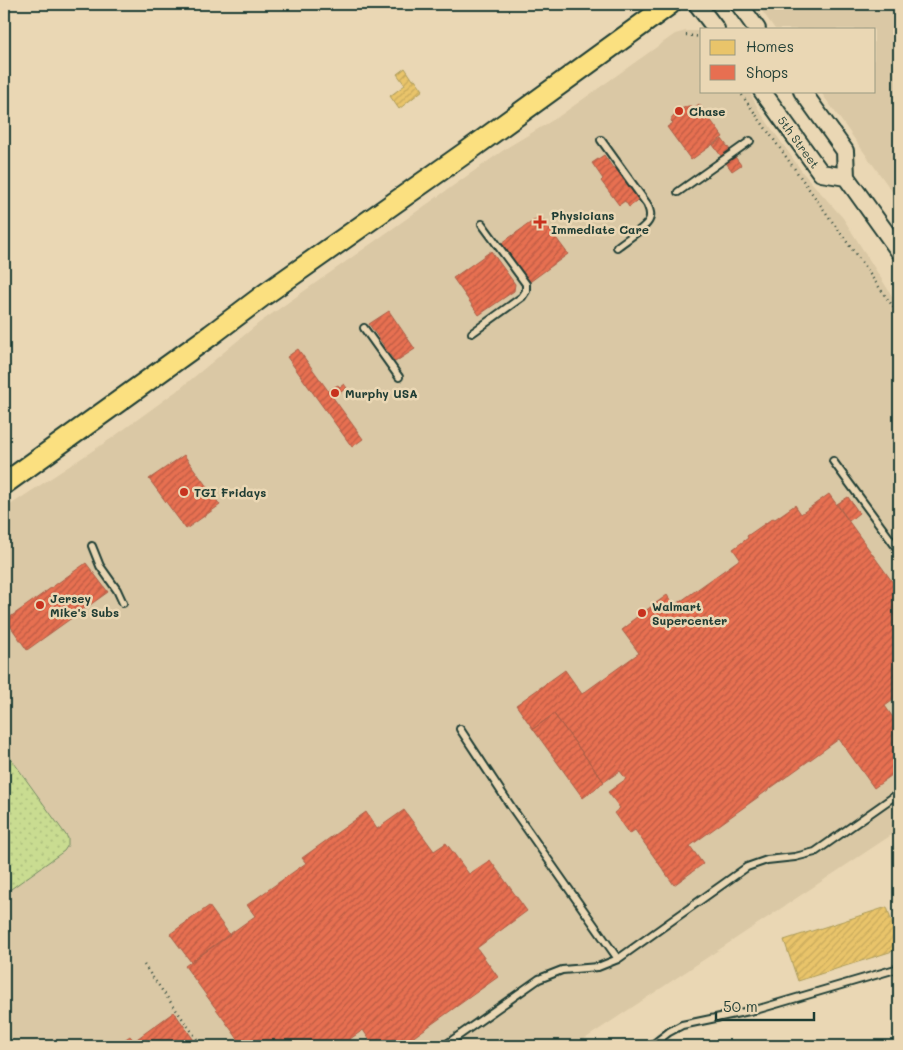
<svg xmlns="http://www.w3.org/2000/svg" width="903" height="1050" font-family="Mali,sans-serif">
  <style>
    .built { fill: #dac8a5 }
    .grass { fill: url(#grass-dots); stroke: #748c62 }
    .homes { fill: url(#homes-hatch); stroke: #ac9c5a }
    .shops { fill: url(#shops-hatch); stroke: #ab6048 }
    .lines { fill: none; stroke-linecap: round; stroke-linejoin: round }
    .service-casing { stroke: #1f3d34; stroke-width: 10 }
    .tertiary-casing { stroke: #1f3d34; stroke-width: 20 }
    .primary-casing { stroke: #1f3d34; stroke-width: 24 }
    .path { stroke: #1f3d34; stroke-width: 2.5; stroke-dasharray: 1 4; stroke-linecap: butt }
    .service { stroke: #ead7b4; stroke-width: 6 }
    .tertiary { stroke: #ead7b4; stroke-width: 16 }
    .primary { stroke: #fbe080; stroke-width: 20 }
    .poi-dot { fill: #c8321e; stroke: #ead7b4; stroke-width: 2 }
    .labels { text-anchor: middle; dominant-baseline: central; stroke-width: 5; stroke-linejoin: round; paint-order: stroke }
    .poi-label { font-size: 12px; font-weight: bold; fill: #1f3d34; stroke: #ead7b4; text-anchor: start }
    .street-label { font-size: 12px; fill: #1f3d34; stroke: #ead7b4 }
  </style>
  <defs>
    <pattern id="grass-dots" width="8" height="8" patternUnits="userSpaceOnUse" patternTransform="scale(1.25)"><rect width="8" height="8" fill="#c9dc91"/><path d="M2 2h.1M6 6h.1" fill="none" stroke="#acbe7e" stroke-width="1.8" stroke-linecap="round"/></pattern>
    <pattern id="homes-hatch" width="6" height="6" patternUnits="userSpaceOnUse" patternTransform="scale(1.25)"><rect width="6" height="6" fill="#e9c46a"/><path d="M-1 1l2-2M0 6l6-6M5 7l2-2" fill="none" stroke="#c7a95c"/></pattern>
    <pattern id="shops-hatch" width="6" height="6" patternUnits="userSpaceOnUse" patternTransform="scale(1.25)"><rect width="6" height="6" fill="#e76f51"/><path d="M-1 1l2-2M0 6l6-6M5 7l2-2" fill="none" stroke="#bb5c44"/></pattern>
  </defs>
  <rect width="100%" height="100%" fill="#ead7b4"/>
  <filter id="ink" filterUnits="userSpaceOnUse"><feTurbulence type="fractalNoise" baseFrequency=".02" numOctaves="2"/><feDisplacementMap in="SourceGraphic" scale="10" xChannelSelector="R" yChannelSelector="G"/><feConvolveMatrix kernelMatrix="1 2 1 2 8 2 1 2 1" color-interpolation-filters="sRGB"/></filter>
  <g filter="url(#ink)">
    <path class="built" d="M 757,4 L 899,4 L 899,201 L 820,91 L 874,91 L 874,29 L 775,29 Z
      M 686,31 L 698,31 L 702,33 L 702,91 L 749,91 L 760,112 L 803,173 L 843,218 L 899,307 L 899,830 L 574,1046 L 4,1046 L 4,509 L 112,438 L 182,387 L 259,323 L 508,147 L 558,117 L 675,34 Z"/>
    <path class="grass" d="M 4,749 L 68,838 L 68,845 L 64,851 L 4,894 Z"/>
    <path class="homes" d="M 405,68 L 413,80 L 415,79 L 423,90 L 399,109 L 390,96 L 405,85 L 397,74 Z
      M 887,907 L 899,945 L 899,949 L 798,981 L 784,940 Z"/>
    <path class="shops" d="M 699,104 L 723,137 L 691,160 L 667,127 L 673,123 L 671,121 L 672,118 L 681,109 L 688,106 L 692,106 L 694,108 Z
      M 722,139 L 741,165 L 732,171 L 713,145 Z
      M 604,155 L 613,168 L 615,167 L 639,200 L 629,207 L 625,201 L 619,205 L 601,181 L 603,179 L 592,163 Z
      M 540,216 L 568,254 L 527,284 L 499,245 Z
      M 491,251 L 515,284 L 514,291 L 479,315 L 453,278 Z
      M 389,311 L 415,349 L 395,362 L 369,324 Z
      M 298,349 L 363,439 L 352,447 L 287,357 Z
      M 344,384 L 347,388 L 333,397 L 329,390 L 338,385 L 340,387 Z
      M 184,455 L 220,505 L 186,529 L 149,479 Z
      M 829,494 L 899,591 L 899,696 L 885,706 L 899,726 L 899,770 L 874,788 L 839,739 L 690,846 L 703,864 L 674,885 L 635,830 L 629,834 L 614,813 L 620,808 L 608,792 L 626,779 L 620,771 L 604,782 L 554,714 L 533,729 L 516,705 L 565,670 L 582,694 L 639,653 L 622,630 L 631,623 L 630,622 L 667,595 L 674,606 L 740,559 L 733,549 L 748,538 L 747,536 L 773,518 L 775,519 L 795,505 L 801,514 Z
      M 848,497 L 859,513 L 849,521 L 837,504 Z
      M 86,563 L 108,592 L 27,650 L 6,620 Z
      M 554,714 L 604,782 L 583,798 L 533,729 Z
      M 404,810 L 434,851 L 446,843 L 469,874 L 490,860 L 527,911 L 477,948 L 498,977 L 401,1046 L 374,1046 L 363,1030 L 340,1046 L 243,1046 L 185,966 L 255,916 L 247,905 L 306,863 L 302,858 L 366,812 L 377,829 Z
      M 209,906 L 230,935 L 191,962 L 170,934 Z
      M 174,1012 L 198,1046 L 115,1046 L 130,1036 L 134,1041 Z"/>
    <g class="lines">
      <g class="service-casing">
        <path id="service" d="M 601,140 L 647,204 C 649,209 652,214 649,220 C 646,228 624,241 617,247
          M 678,192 L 750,141
          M 364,328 L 399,377
          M 472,333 L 522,297 L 526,291 L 526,284 L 482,224
          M 833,461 L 899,551
          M 92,546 L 100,566 L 117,590 L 123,603
          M 460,729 L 512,808 L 618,959
          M 444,1046 L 539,979 L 562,970 L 598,967 L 618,959 L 747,867 L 767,860 L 795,857 L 815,852 L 899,793
          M 651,1046 L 669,1032 L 682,1025 L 759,1009 L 899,968"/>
      </g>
      <g class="tertiary-casing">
        <path id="tertiary" d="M 697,4 L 716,29
          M 739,4 L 757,29
          M 762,91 L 821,173 L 846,177
          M 802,91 L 845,151 L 846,177 L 899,251"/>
      </g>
      <g class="primary-casing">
        <path id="primary" d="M 4,484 L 211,335 L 264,295 L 465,153 L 670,4"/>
      </g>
      <path class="path" d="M 686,35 L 701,37 L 702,39
        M 739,91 L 899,315
        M 144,965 L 202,1046"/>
      <use href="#service" class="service"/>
      <use href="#tertiary" class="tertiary"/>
      <use href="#primary" class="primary"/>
    </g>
  </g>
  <g class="poi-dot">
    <circle cx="679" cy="111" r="5"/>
    <path d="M537.5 214.5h5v5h5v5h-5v5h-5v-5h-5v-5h5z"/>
    <circle cx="335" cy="393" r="5"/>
    <circle cx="184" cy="492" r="5"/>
    <circle cx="40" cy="605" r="5"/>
    <circle cx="642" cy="613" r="5"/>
  </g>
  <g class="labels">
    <g class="poi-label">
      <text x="689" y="111">Chase</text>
      <text x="551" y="215">Physicians<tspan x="551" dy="14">Immediate Care</tspan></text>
      <text x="345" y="393">Murphy USA</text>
      <text x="194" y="492">TGI Fridays</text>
      <text x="50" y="598">Jersey<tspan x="50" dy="14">Mike's Subs</tspan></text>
      <text x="652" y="606">Walmart<tspan x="652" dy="14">Supercenter</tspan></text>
    </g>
    <g class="street-label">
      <text transform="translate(799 142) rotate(54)">5th Street</text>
    </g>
  </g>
  <rect width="903" height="1050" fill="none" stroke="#ead7b4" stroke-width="20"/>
  <rect x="10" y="10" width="883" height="1030" fill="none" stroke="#1f3d34" stroke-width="2" filter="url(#ink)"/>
  <rect x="700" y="28" width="175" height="65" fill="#ead7b4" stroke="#999981"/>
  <rect x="710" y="40" width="25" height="15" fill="#e9c46a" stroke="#999981"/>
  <text x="746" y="52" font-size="15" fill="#1f3d34">Homes</text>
  <rect x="710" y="65" width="25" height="15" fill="#e76f51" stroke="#999981"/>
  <text x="746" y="78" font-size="15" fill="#1f3d34">Shops</text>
  <path d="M716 1012v8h98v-8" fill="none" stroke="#1f3d34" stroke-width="2.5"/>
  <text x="723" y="1012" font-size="15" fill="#1f3d34" stroke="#ead7b4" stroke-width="4" paint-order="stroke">50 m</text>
</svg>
